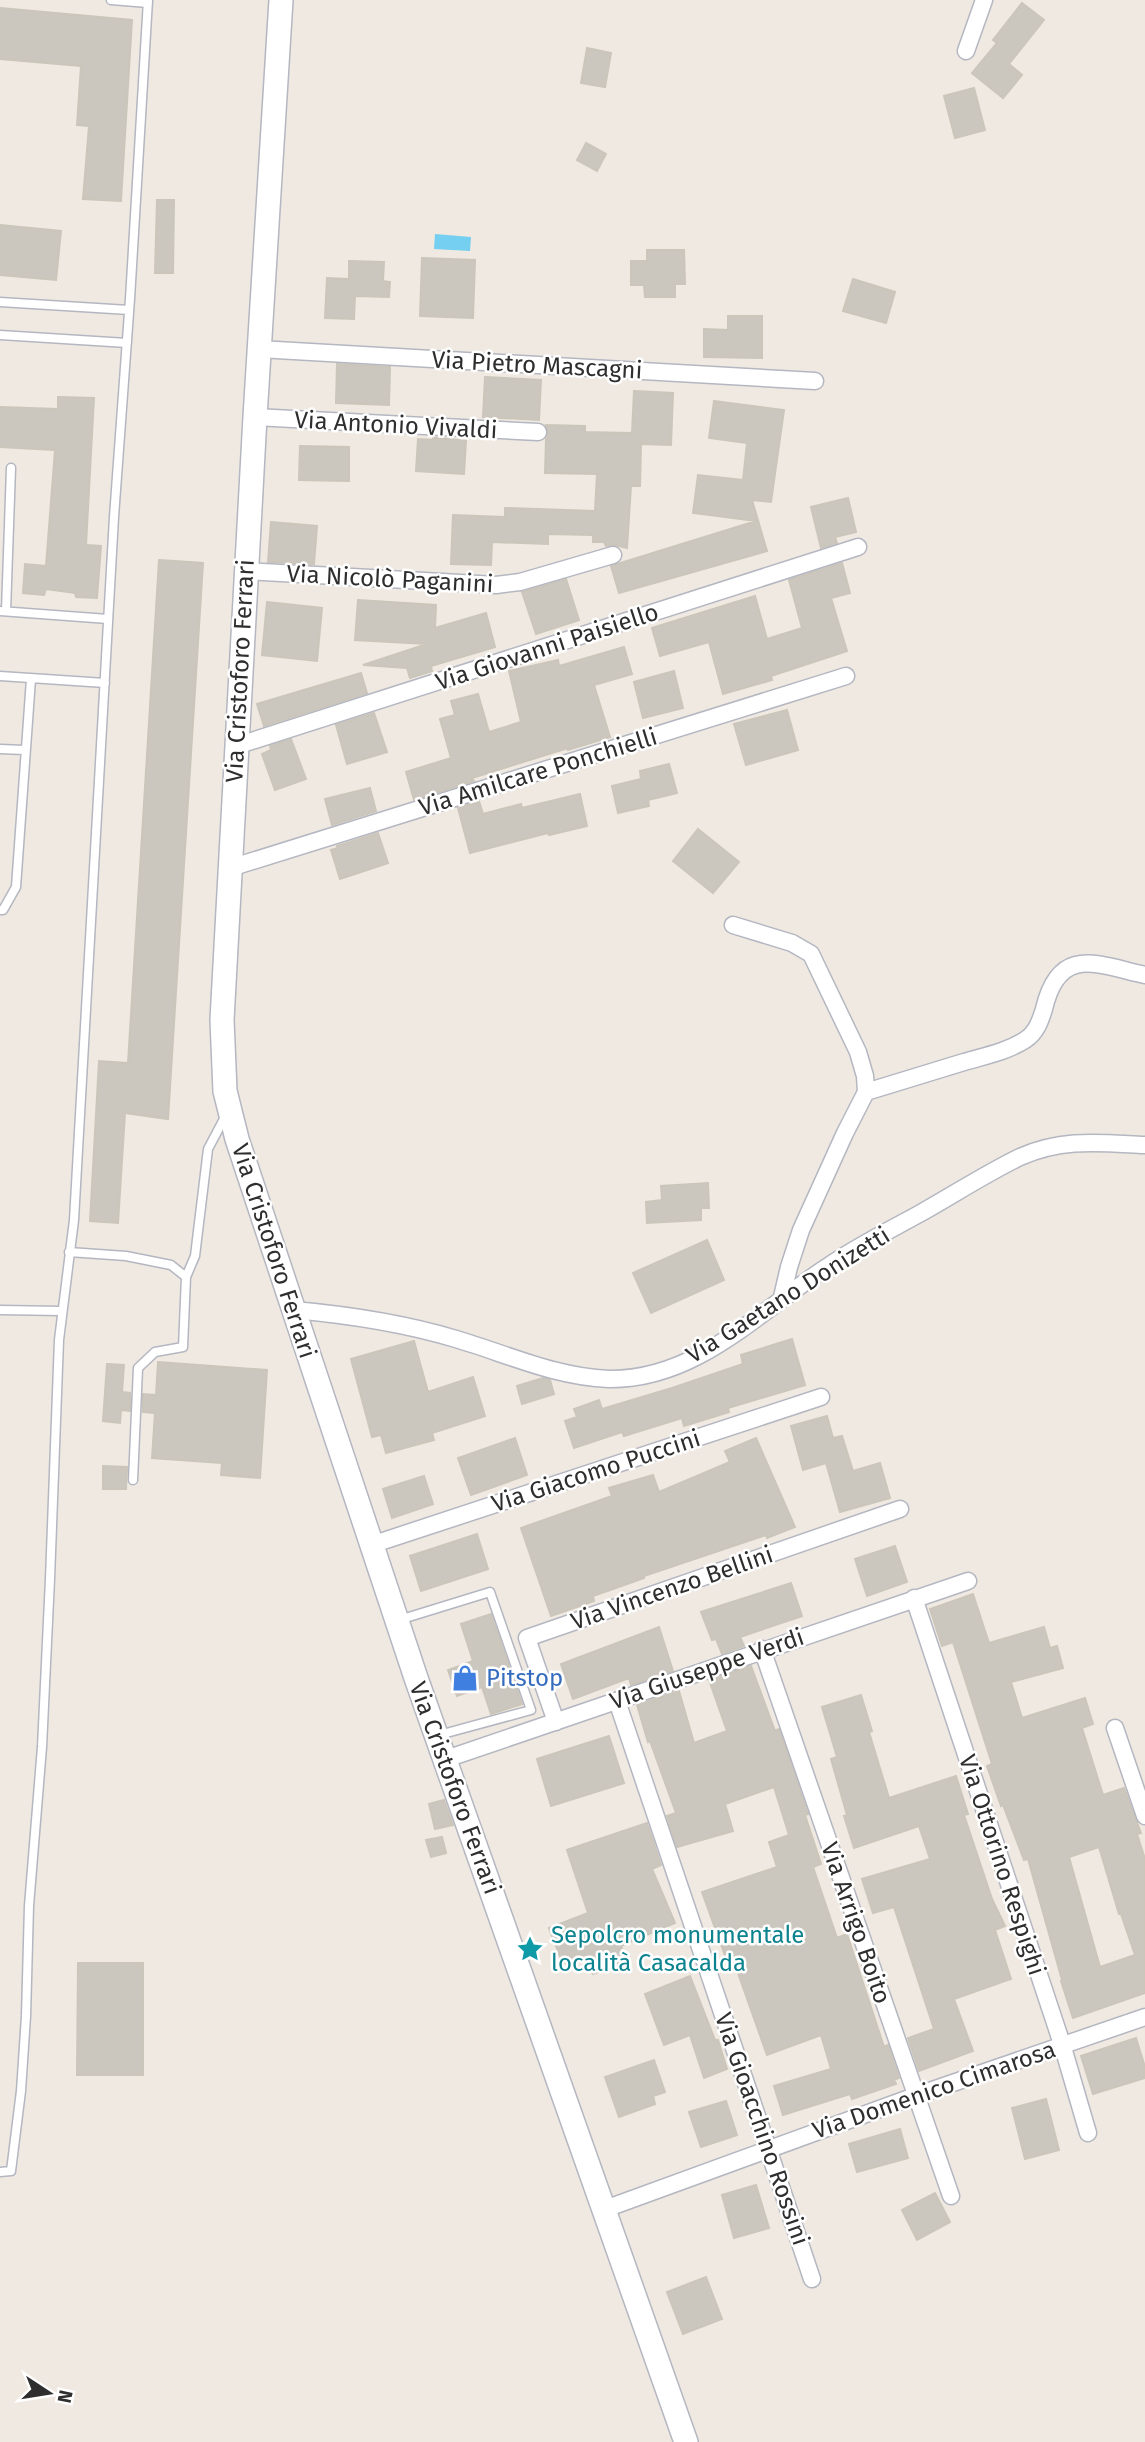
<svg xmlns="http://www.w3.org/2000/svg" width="1145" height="2442" font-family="'Fira Sans',sans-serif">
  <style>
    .water { fill: #75cff0 }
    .building { fill: #cbc7bf; stroke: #cbc5ba; stroke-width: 2; fill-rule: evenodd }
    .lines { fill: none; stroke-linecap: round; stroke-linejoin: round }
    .lane-casing { stroke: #b4b7c1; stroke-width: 11 }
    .street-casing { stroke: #b4b7c1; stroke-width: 19 }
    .secondary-casing { stroke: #b4b7c1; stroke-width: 26 }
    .lane { stroke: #fff; stroke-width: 8 }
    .street { stroke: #fff; stroke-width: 16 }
    .secondary { stroke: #fff; stroke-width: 23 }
    .labels { text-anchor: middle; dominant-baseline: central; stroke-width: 5; stroke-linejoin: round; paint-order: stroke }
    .street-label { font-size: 24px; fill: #2e2e2e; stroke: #fff }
    .shop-label { font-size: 24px; fill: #366cbe; stroke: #fff; text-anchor: start }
    .culture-label { font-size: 24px; fill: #0d838f; stroke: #fff; text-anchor: start }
  </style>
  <rect width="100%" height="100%" fill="#efe9e1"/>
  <path class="water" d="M 435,234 L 471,237 L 470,251 L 434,249 Z"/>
  <path class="building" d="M 1022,3 L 1044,20 L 1009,64 L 1022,75 L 1003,98 L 972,73 L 997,43 L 993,40 Z
    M 0,8 L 132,20 L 121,201 L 83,199 L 89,126 L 77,125 L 81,66 L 0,59 Z
    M 587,48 L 611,53 L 605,87 L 581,83 Z
    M 974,88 L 985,130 L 955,138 L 944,96 Z
    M 586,143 L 606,154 L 597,171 L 577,160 Z
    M 157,200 L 174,200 L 173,273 L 155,273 Z
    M 0,225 L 61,231 L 56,280 L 0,275 Z
    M 647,250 L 684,250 L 685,284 L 675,284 L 675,297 L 645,297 L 644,285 L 631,285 L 631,261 L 647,261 Z
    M 422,258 L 475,260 L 473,318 L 420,316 Z
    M 349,261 L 384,262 L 383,281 L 390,282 L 389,297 L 355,296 L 354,319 L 325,318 L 327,278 L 349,279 Z
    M 853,279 L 895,292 L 886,323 L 843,311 Z
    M 728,316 L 762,316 L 762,358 L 704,357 L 704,329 L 728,330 Z
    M 337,364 L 390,367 L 389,405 L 336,403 Z
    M 485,377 L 541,380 L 539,420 L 483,417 Z
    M 634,391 L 673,393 L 671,445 L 641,444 L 640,486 L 631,486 L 627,548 L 615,545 L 606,546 L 604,542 L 593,542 L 593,535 L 548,534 L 548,544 L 492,542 L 491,565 L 451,564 L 453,515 L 505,517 L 505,508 L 595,511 L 597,474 L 545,473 L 546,439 L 548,432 L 546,425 L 585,426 L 585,432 L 632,433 Z
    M 58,397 L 94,398 L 86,545 L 101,546 L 97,598 L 76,597 L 75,593 L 46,589 L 44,595 L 23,593 L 25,564 L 46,566 L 55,450 L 0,447 L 0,407 L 58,409 Z
    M 714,401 L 784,410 L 771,502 L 752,500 L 767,551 L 619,593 L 611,566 L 756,521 L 693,513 L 698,475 L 743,480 L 747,443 L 709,438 Z
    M 433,437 L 466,441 L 464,474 L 416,471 L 418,439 L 433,440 Z
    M 300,446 L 349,447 L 349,481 L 299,480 Z
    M 848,498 L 856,532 L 835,537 L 837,543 L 821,548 L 811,507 Z
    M 271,522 L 317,526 L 314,564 L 268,562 Z
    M 159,560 L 203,563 L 168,1119 L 125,1113 L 118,1223 L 90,1221 L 99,1061 L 128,1063 Z
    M 842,563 L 850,593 L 831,598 L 847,651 L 771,676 L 772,680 L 723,694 L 709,642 L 660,656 L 652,628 L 755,596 L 767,639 L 802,628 L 789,580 Z
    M 566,579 L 579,620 L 536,634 L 522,592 Z
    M 358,600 L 436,605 L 435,628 L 486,613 L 495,647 L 431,666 L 432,671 L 410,678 L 407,668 L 363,665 L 427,644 L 355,640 Z
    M 267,602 L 322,608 L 317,661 L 262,655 Z
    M 624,647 L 632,674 L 594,685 L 610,737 L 568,750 L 568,748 L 472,778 L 474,781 L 414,800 L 406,772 L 451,758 L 440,719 L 455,715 L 451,701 L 478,694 L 489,732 L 521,722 L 509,671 L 558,660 L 559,666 Z
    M 674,671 L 683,708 L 643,718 L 634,682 Z
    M 361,673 L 367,693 L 264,726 L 257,704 Z
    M 787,710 L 798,750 L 746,765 L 734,724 Z
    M 374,713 L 387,752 L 347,764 L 336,725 Z
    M 291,739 L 306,779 L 275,790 L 262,754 L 271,750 L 270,746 Z
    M 669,764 L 677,793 L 648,800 L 649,806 L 618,813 L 612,786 L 641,779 L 640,771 Z
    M 370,788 L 376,811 L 332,825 L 325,799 Z
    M 580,794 L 587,826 L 549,835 L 548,833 L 470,853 L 458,808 L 479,801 L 483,814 L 521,804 L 522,808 Z
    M 698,829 L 739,862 L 713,893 L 673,861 Z
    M 378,833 L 388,863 L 340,879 L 331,850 L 338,848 L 337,846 Z
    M 708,1183 L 709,1208 L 701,1208 L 701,1220 L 647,1223 L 646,1202 L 662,1200 L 661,1186 Z
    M 707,1240 L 724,1280 L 651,1313 L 633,1273 Z
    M 792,1339 L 805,1385 L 728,1408 L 729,1412 L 684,1426 L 682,1418 L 624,1436 L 622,1432 L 574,1448 L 565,1421 L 577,1417 L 574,1409 L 599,1400 L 602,1409 L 672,1388 L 743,1364 L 741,1355 Z
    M 414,1341 L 428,1392 L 473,1377 L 485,1416 L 432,1433 L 434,1440 L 386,1453 L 381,1435 L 372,1437 L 351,1359 Z
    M 158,1362 L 267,1370 L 260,1478 L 221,1475 L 222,1463 L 152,1458 L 155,1413 L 143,1412 L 143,1394 L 156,1395 Z
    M 107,1364 L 124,1365 L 122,1392 L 130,1393 L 130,1411 L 121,1410 L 120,1423 L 103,1421 Z
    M 543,1378 L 550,1380 L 554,1394 L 522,1404 L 517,1386 Z
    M 827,1416 L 833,1438 L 842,1436 L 853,1471 L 880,1463 L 890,1498 L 840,1512 L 826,1463 L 803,1470 L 791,1426 Z
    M 515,1438 L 527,1475 L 471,1495 L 458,1458 Z
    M 756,1438 L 795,1527 L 767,1538 L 766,1535 L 644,1576 L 644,1578 L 593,1596 L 594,1601 L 551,1616 L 521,1528 L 612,1496 L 609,1488 L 653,1475 L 659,1492 L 730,1462 L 725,1451 Z
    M 103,1466 L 127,1467 L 126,1489 L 103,1489 Z
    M 424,1476 L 433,1504 L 392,1518 L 383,1489 Z
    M 477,1534 L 488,1569 L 421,1591 L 410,1556 Z
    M 895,1546 L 907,1582 L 867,1596 L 855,1559 Z
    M 791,1583 L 802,1616 L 740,1637 L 744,1646 L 722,1654 L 716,1639 L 712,1640 L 701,1612 Z
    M 973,1594 L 989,1643 L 1044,1627 L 1050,1648 L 1057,1646 L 1063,1668 L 1011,1682 L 1022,1718 L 1085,1698 L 1093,1724 L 1082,1728 L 1103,1795 L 1124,1788 L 1141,1833 L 1137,1834 L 1145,1859 L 1145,1993 L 1073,2018 L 1061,1981 L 1062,1980 L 1028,1859 L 1024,1860 L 1003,1805 L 1001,1806 L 987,1766 L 992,1764 L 953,1642 L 942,1646 L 930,1609 ZM 1099,1847 L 1119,1914 L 1121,1914 L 1135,1955 L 1100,1967 L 1069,1857 Z
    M 491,1614 L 522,1704 L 491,1714 L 482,1687 L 457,1696 L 448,1670 L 473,1661 L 461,1624 Z
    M 659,1627 L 673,1671 L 631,1685 L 629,1678 L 573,1699 L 561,1664 Z
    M 751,1666 L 775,1731 L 779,1729 L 808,1814 L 805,1815 L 821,1864 L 813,1867 L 837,1938 L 847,1934 L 884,2047 L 888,2045 L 899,2078 L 894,2080 L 896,2084 L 852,2099 L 850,2094 L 783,2115 L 774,2086 L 831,2069 L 821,2035 L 767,2055 L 733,1959 L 727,1961 L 702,1892 L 777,1867 L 769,1842 L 789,1835 L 774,1787 L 725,1804 L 733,1831 L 677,1847 L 667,1816 L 676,1813 L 650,1741 L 648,1742 L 637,1705 L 679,1691 L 694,1743 L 727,1731 L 709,1680 Z
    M 861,1695 L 872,1731 L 869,1732 L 889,1798 L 956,1776 L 968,1814 L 964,1815 L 992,1899 L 1005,1926 L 995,1930 L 1011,1979 L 954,1999 L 973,2051 L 919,2071 L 908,2038 L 934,2029 L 894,1907 L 873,1913 L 862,1879 L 930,1859 L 919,1826 L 854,1848 L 844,1816 L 847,1815 L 831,1759 L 837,1757 L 822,1707 Z
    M 609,1736 L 624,1783 L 551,1806 L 537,1759 Z
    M 444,1800 L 453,1825 L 435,1829 L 429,1804 Z
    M 647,1823 L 661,1865 L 652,1869 L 675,1923 L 621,1946 L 627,1961 L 593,1974 L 585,1956 L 563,1964 L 549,1928 L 588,1913 L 567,1850 Z
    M 442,1837 L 446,1853 L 431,1857 L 426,1840 Z
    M 78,1963 L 143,1963 L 143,2075 L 77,2075 Z
    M 690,1976 L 715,2040 L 718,2040 L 727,2069 L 704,2078 L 690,2035 L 664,2045 L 645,1994 Z
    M 1136,2038 L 1145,2067 L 1145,2078 L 1093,2094 L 1081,2056 Z
    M 654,2060 L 665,2092 L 653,2096 L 655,2104 L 619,2117 L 605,2077 Z
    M 1046,2099 L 1059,2150 L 1025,2159 L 1012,2108 Z
    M 726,2101 L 737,2135 L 701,2147 L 689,2112 Z
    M 900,2129 L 908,2158 L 857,2172 L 849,2144 Z
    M 756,2185 L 769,2228 L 734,2238 L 722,2195 Z
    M 935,2193 L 950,2222 L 917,2240 L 902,2210 Z
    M 706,2277 L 722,2319 L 683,2334 L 667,2292 Z"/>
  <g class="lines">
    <g class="lane-casing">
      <path id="lane" d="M 111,0 L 148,3
        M 0,302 L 129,310
        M 0,335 L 127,343
        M 0,611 L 108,619
        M 6,611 L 11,468
        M 0,676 L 105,683
        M 0,749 L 24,750
        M 0,910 L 3,910 L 16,887 L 31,679
        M 69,1252 L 126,1256 L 171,1265 L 186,1277 L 183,1347 L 155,1352 L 138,1368 L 133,1480
        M 186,1277 L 195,1256 L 208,1149 L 226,1115
        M 0,1310 L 62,1311
        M 399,1620 L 490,1592 L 531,1710 L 439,1735
        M 0,2172 L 11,2171 L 21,2091 L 26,2016 L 29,1906 L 42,1747 L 50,1579 L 59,1340 L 74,1220 L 114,517 L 130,299 L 148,0"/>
    </g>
    <g class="street-casing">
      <path id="street" d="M 966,51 L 984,0
        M 259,349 L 815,381
        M 255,417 L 538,432
        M 246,571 L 496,585 L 520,582 L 613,555
        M 236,746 L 858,547
        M 230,868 L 846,676
        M 733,925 L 792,943 L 811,954 L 858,1052 L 865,1076 L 866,1092 L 845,1133 L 801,1230 L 789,1267 L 782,1297
        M 866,1092 C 899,1082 931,1072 964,1062 C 984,1056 1006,1052 1025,1040 C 1036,1033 1040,1022 1044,1009 C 1059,945 1096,964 1145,975
        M 294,1310 C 349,1315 403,1323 456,1339 C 507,1354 555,1377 609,1379 C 697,1380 759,1311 827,1267 C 856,1247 888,1231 919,1214 C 953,1195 985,1174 1020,1157 C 1063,1138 1100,1143 1145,1145
        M 371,1545 L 821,1397
        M 914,1598 L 1062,2044 L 1088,2133
        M 762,1649 L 951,2196
        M 617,1701 L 812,2279
        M 556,1722 L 527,1638 L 900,1509
        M 1115,1728 L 1145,1816
        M 446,1759 L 968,1581
        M 605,2209 L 915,2096 L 1145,2017"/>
    </g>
    <g class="secondary-casing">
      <path id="secondary" d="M 281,0 L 255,417 L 222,1020 L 225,1091 L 237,1139 L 416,1678 L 686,2442"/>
    </g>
    <use href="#lane" class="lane"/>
    <use href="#street" class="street"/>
    <use href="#secondary" class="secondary"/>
  </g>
  <defs>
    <g id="shop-bare" transform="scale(2.1)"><path d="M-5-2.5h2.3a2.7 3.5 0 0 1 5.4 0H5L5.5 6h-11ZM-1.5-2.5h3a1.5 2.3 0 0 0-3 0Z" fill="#3f7fe0" stroke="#fff" stroke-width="2.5" paint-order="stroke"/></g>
    <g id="sight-bare" transform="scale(2.1)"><path d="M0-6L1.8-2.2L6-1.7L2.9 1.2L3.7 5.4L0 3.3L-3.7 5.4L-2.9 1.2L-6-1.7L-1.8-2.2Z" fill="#0f9aa8" stroke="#fff" stroke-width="2.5" paint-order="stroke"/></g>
  </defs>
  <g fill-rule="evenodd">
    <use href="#shop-bare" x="465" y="1678"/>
    <use href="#sight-bare" x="530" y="1949"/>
  </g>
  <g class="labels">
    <g class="street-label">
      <text transform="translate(537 365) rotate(3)">Via Pietro Mascagni</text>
      <text transform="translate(396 425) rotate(3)">Via Antonio Vivaldi</text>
      <text transform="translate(390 579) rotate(3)">Via Nicolò Paganini</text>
      <text transform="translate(547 647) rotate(-18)">Via Giovanni Paisiello</text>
      <text transform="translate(240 671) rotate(-87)">Via Cristoforo Ferrari</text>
      <text transform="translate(538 772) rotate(-17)">Via Amilcare Ponchielli</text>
      <text transform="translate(274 1251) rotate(72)">Via Cristoforo Ferrari</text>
      <text transform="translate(788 1295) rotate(-32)">Via Gaetano Donizetti</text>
      <text transform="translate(596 1471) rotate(-18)">Via Giacomo Puccini</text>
      <text transform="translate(672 1588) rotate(-19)">Via Vincenzo Bellini</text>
      <text transform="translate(707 1669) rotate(-19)">Via Giuseppe Verdi</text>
      <text transform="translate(455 1788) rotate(70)">Via Cristoforo Ferrari</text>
      <text transform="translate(1002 1865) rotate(72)">Via Ottorino Respighi</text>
      <text transform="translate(856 1923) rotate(71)">Via Arrigo Boito</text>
      <text transform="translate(934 2090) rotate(-19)">Via Domenico Cimarosa</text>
      <text transform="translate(762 2129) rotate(71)">Via Gioacchino Rossini</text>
    </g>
    <g class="shop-label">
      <text x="486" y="1678">Pitstop</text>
    </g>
    <g class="culture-label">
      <text x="551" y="1935">Sepolcro monumentale<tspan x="551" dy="28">località Casacalda</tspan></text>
    </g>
  </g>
  <g transform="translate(49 2393) rotate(102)" stroke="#ffffff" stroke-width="5" paint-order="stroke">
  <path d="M0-5L12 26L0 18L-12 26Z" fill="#2e2e2e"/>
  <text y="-10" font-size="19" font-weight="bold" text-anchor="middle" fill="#2e2e2e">N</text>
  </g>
</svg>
